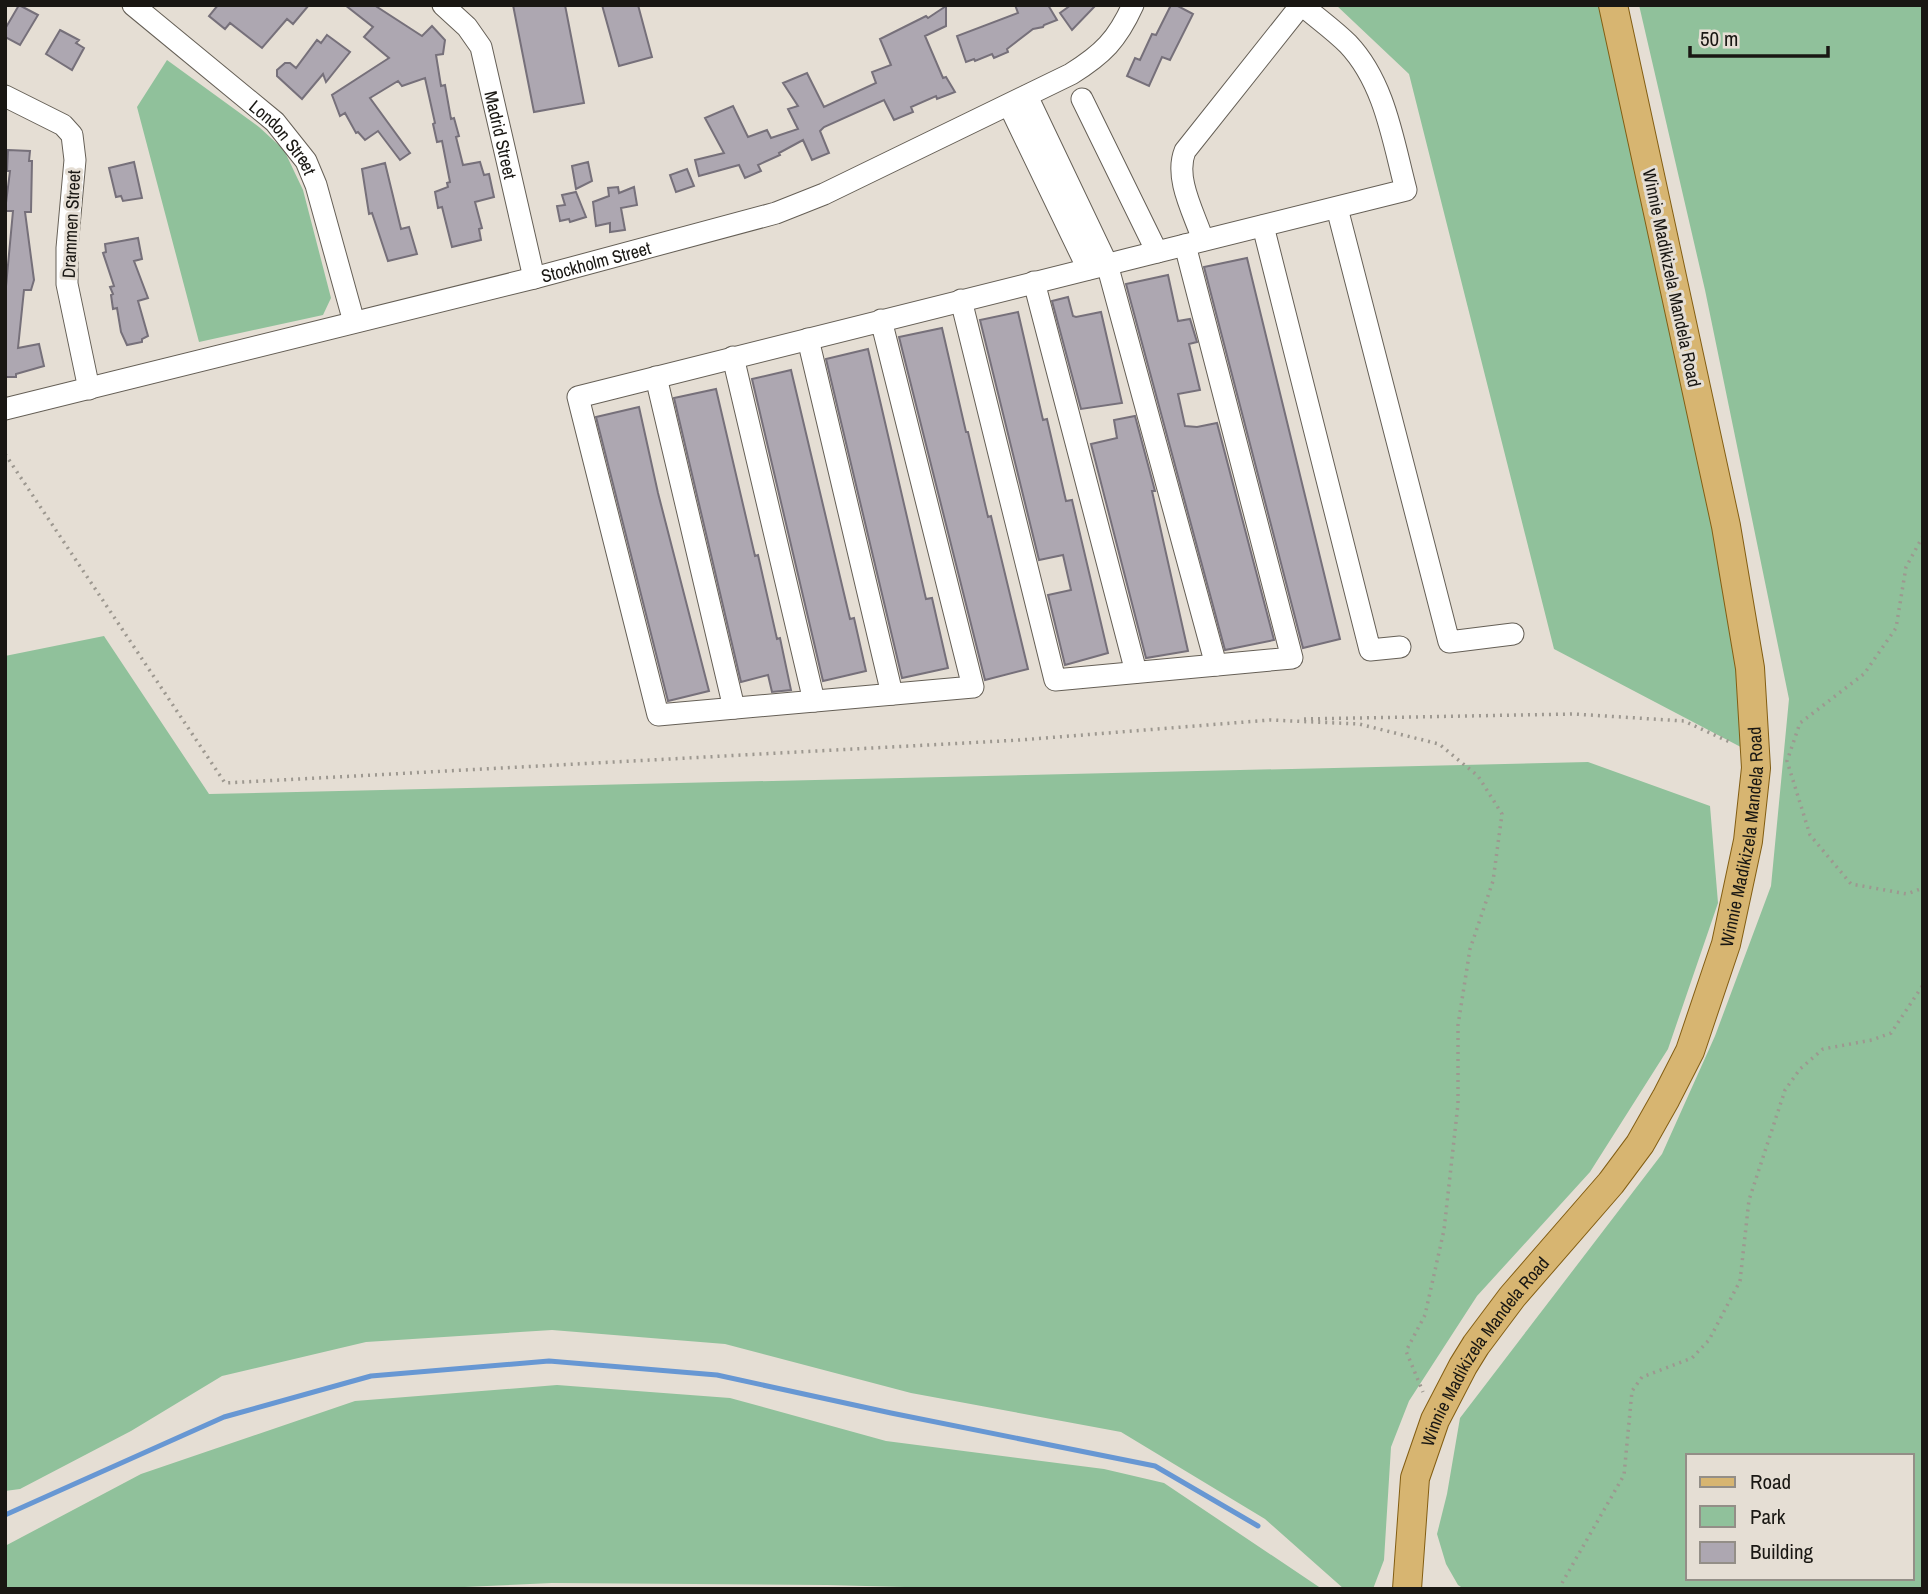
<svg xmlns="http://www.w3.org/2000/svg" width="1928" height="1594" font-family="'Archivo Narrow',sans-serif">
  <style>
    .green { fill: #90c19b; fill-rule: evenodd }
    .lines { fill: none; stroke-linecap: round; stroke-linejoin: round }
    .stream { stroke: #6797d3; stroke-width: 5 }
    .building { fill: #ada7b1; stroke: #76707a; stroke-width: 2 }
    .minor-casing { stroke: #655f56; stroke-width: 23 }
    .major-casing { stroke: #835e13; stroke-width: 30 }
    .path { stroke: #9d9890; stroke-width: 3.5; stroke-dasharray: 2 5; stroke-linecap: butt }
    .minor { stroke: #fff; stroke-width: 21 }
    .major { stroke: #d7b571; stroke-width: 28 }
    .labels { text-anchor: middle; dominant-baseline: central; stroke-width: 6; stroke-linejoin: round; paint-order: stroke }
    .street-label { font-size: 18px; fill: #191713; stroke: #e5ded4 }
  </style>
  <rect width="100%" height="100%" fill="#e5ded4"/>
  <path class="green" d="M 1336,5 L 1613,5 L 1756,755 L 1554,649 L 1409,74 Z
    M 1639,5 L 1923,5 L 1923,1589 L 1464,1589 L 1458,1585 L 1446,1564 L 1437,1534 L 1447,1494 L 1460,1418 L 1662,1154 L 1715,1036 L 1771,886 L 1789,699 L 1705,290 ZM 1688,1456 L 1912,1456 L 1912,1578 L 1688,1578 Z
    M 167,60 L 259,127 L 284,150 L 303,190 L 331,298 L 323,315 L 199,342 L 137,107 Z
    M 104,636 L 209,794 L 1588,762 L 1710,806 L 1718,903 L 1668,1049 L 1590,1172 L 1477,1296 L 1409,1401 L 1391,1447 L 1384,1560 L 1373,1589 L 1344,1589 L 1265,1519 L 1121,1432 L 911,1393 L 725,1344 L 552,1330 L 366,1342 L 222,1376 L 131,1431 L 20,1489 L 5,1491 L 5,656 Z
    M 557,1385 L 730,1398 L 886,1441 L 1104,1469 L 1164,1483 L 1322,1589 L 982,1589 L 827,1585 L 552,1583 L 419,1589 L 5,1589 L 5,1546 L 141,1474 L 355,1401 Z"/>
  <g class="lines">
    <path class="stream" d="M 5,1515 L 224,1417 L 371,1376 L 549,1361 L 717,1375 L 891,1413 L 1155,1466 L 1258,1526"/>
  </g>
  <path class="building" d="M 19,5 L 38,15 L 20,45 L 5,37 L 5,29 Z
    M 218,5 L 309,5 L 293,24 L 287,19 L 262,48 L 230,23 L 225,29 L 209,16 Z
    M 345,5 L 374,5 L 422,36 L 432,26 L 445,40 L 443,54 L 436,55 L 441,86 L 445,85 L 451,119 L 454,118 L 459,136 L 456,137 L 463,165 L 480,162 L 484,175 L 489,174 L 494,197 L 475,202 L 482,228 L 479,229 L 481,240 L 452,247 L 442,207 L 438,208 L 435,192 L 448,187 L 447,183 L 450,182 L 442,141 L 437,142 L 433,124 L 435,123 L 425,78 L 402,86 L 398,81 L 370,98 L 410,153 L 400,160 L 378,131 L 365,140 L 358,132 L 356,133 L 345,113 L 340,116 L 332,95 L 389,58 L 364,37 L 373,27 Z
    M 513,5 L 565,5 L 584,103 L 534,112 Z
    M 602,5 L 638,5 L 652,57 L 619,66 Z
    M 1015,5 L 1048,5 L 1057,20 L 1044,25 L 1043,27 L 1033,29 L 1007,49 L 1008,52 L 994,58 L 992,54 L 975,61 L 974,59 L 966,62 L 957,36 L 1018,13 Z
    M 1071,5 L 1096,5 L 1072,30 L 1060,13 Z
    M 1171,5 L 1176,5 L 1193,14 L 1170,60 L 1162,57 L 1149,86 L 1127,76 L 1135,58 L 1140,60 L 1152,34 L 1156,35 Z
    M 946,6 L 946,26 L 925,36 L 943,78 L 946,77 L 955,92 L 937,99 L 936,96 L 911,107 L 913,112 L 894,120 L 884,100 L 824,127 L 820,131 L 829,153 L 812,160 L 803,140 L 779,153 L 780,155 L 758,165 L 761,171 L 745,178 L 739,165 L 699,176 L 695,160 L 724,153 L 705,118 L 733,106 L 748,137 L 767,130 L 771,138 L 798,129 L 788,109 L 798,106 L 783,83 L 807,73 L 824,107 L 876,83 L 872,72 L 891,65 L 880,39 L 926,16 L 928,18 Z
    M 60,30 L 79,40 L 76,43 L 84,48 L 72,70 L 46,54 Z
    M 327,35 L 350,52 L 326,82 L 323,74 L 302,99 L 277,76 L 277,70 L 285,63 L 290,63 L 296,68 L 317,40 L 321,43 Z
    M 8,150 L 30,151 L 29,161 L 32,161 L 31,212 L 25,212 L 34,280 L 31,290 L 24,290 L 18,348 L 39,344 L 44,366 L 16,374 L 16,377 L 5,377 L 5,297 L 13,211 L 5,211 L 10,171 L 7,171 Z
    M 134,162 L 142,198 L 123,201 L 121,196 L 116,197 L 109,168 Z
    M 588,162 L 592,181 L 576,189 L 572,166 Z
    M 385,163 L 401,229 L 409,227 L 417,254 L 388,261 L 372,213 L 369,214 L 362,169 Z
    M 687,169 L 694,186 L 676,192 L 670,175 Z
    M 618,187 L 619,193 L 634,187 L 637,205 L 621,208 L 625,230 L 610,232 L 610,223 L 596,226 L 593,202 L 609,196 L 608,188 Z
    M 576,192 L 586,217 L 570,222 L 569,219 L 560,221 L 557,206 L 565,205 L 562,195 Z
    M 138,238 L 142,259 L 134,261 L 148,298 L 138,301 L 148,336 L 142,339 L 142,342 L 127,345 L 121,332 L 117,308 L 113,309 L 111,295 L 113,294 L 110,287 L 114,286 L 103,253 L 106,252 L 105,244 Z
    M 1247,258 L 1340,639 L 1303,648 L 1204,267 Z
    M 1168,275 L 1178,321 L 1190,319 L 1197,342 L 1189,344 L 1200,390 L 1178,394 L 1185,426 L 1197,427 L 1217,423 L 1274,640 L 1225,650 L 1126,284 Z
    M 1068,297 L 1073,316 L 1076,317 L 1101,312 L 1122,403 L 1081,409 L 1052,301 Z
    M 1018,312 L 1043,420 L 1047,419 L 1066,501 L 1072,500 L 1108,653 L 1065,665 L 1048,595 L 1071,590 L 1063,555 L 1039,560 L 980,320 Z
    M 942,328 L 966,432 L 968,432 L 988,517 L 991,516 L 1028,669 L 985,680 L 899,337 Z
    M 868,349 L 926,599 L 932,598 L 948,668 L 902,678 L 826,359 Z
    M 791,370 L 850,619 L 854,618 L 866,671 L 823,681 L 752,379 Z
    M 716,389 L 755,556 L 758,555 L 777,639 L 780,638 L 791,690 L 772,692 L 768,675 L 741,682 L 674,398 Z
    M 639,407 L 658,493 L 709,691 L 668,701 L 596,417 Z
    M 1135,416 L 1155,491 L 1152,491 L 1188,651 L 1146,658 L 1091,444 L 1117,438 L 1114,420 Z"/>
  <g class="lines">
    <g class="minor-casing">
      <g id="minor">
        <path id="s1" d="M 133,5 L 275,122 L 306,161 L 316,185 L 354,322"/>
        <path id="s2" d="M 443,5 L 467,27 L 481,47 L 534,278"/>
        <path d="M 5,96 L 63,125 L 72,135 L 75,160 L 67,248 L 67,284 L 89,389"/>
        <path d="M 1027,96 L 1107,264 L 1216,665"/>
        <path d="M 1082,99 L 1157,252"/>
        <path d="M 1009,105 L 1088,269"/>
        <path d="M 1337,208 L 1449,642 L 1513,634"/>
        <path d="M 1263,226 L 1370,650 L 1400,647"/>
        <path d="M 1203,240 C 1194,213 1174,178 1185,151 L 1301,5"/>
        <path d="M 1034,282 L 1136,672"/>
        <path d="M 961,300 L 1055,680 L 1292,658 L 1185,245"/>
        <path d="M 881,320 L 973,687 L 658,715 L 578,397 C 854,327 1130,259 1406,190 C 1393,141 1385,83 1348,44 C 1334,30 1317,18 1302,5"/>
        <path d="M 808,339 L 892,694"/>
        <path d="M 733,357 L 814,701"/>
        <path d="M 656,377 L 734,708"/>
        <path id="s3" d="M 5,409 L 534,278 L 776,213 L 824,194 L 1071,74 C 1103,54 1117,40 1133,5"/>
      </g>
    </g>
    <g class="major-casing">
      <g id="major">
        <path id="s4" d="M 1407,1589 L 1415,1478 L 1435,1420 L 1463,1366 L 1476,1345 L 1512,1297 L 1611,1183 L 1640,1144 L 1666,1098 L 1690,1051 L 1726,944 L 1748,841 L 1756,768 L 1750,668 L 1726,526 L 1613,5"/>
      </g>
    </g>
    <path class="path" d="M 5,454 L 225,783 L 1020,740 L 1270,720 L 1359,724 L 1439,744 L 1478,776 L 1502,814 L 1493,881 L 1470,949 L 1458,1025 L 1458,1104 L 1444,1230 L 1425,1315 L 1406,1351 L 1423,1392
      M 1923,536 L 1906,567 L 1896,628 L 1864,674 L 1800,723 L 1787,761 L 1810,835 L 1851,884 L 1907,894 L 1923,888
      M 1304,719 L 1574,714 L 1684,721 L 1732,743
      M 1562,1583 L 1624,1475 L 1632,1391 L 1642,1377 L 1692,1358 L 1709,1340 L 1740,1281 L 1749,1200 L 1785,1090 L 1800,1069 L 1823,1049 L 1872,1040 L 1891,1033 L 1923,985"/>
    <use href="#minor" class="minor"/>
    <use href="#major" class="major"/>
  </g>
  <g class="labels">
    <g class="street-label">
      <text stroke="none"><textPath href="#s2" startOffset="147">Madrid Street</textPath></text>
      <text stroke="none"><textPath href="#s1" startOffset="201">London Street</textPath></text>
      <text transform="translate(71 224) rotate(-87)">Drammen Street</text>
      <text stroke="none"><textPath href="#s3" startOffset="609">Stockholm Street</textPath></text>
      <text transform="translate(1672 278) rotate(78)">Winnie Madikizela Mandela Road</text>
      <text stroke="none"><textPath href="#s4" startOffset="845">Winnie Madikizela Mandela Road</textPath></text>
      <text stroke="none"><textPath href="#s4" startOffset="257">Winnie Madikizela Mandela Road</textPath></text>
    </g>
  </g>
  <rect width="1928" height="1594" fill="none" stroke="#191713" stroke-width="14"/>
  <rect x="1686" y="1454" width="228" height="126" fill="#e5ded4" stroke="#938e87" stroke-width="2"/>
  <rect x="1700" y="1477" width="35" height="10" fill="#d7b571" stroke="#938e87" stroke-width="2"/>
  <text x="1750" y="1489" font-size="21" fill="#191713">Road</text>
  <rect x="1700" y="1506" width="35" height="21" fill="#90c19b" stroke="#938e87" stroke-width="2"/>
  <text x="1750" y="1524" font-size="21" fill="#191713">Park</text>
  <rect x="1700" y="1542" width="35" height="21" fill="#ada7b1" stroke="#938e87" stroke-width="2"/>
  <text x="1750" y="1559" font-size="21" fill="#191713">Building</text>
  <path d="M1690 46v10h138v-10" fill="none" stroke="#191713" stroke-width="3.5"/>
  <text x="1700" y="46" font-size="21" fill="#191713" stroke="#e5ded4" stroke-width="5" paint-order="stroke">50 m</text>
</svg>
